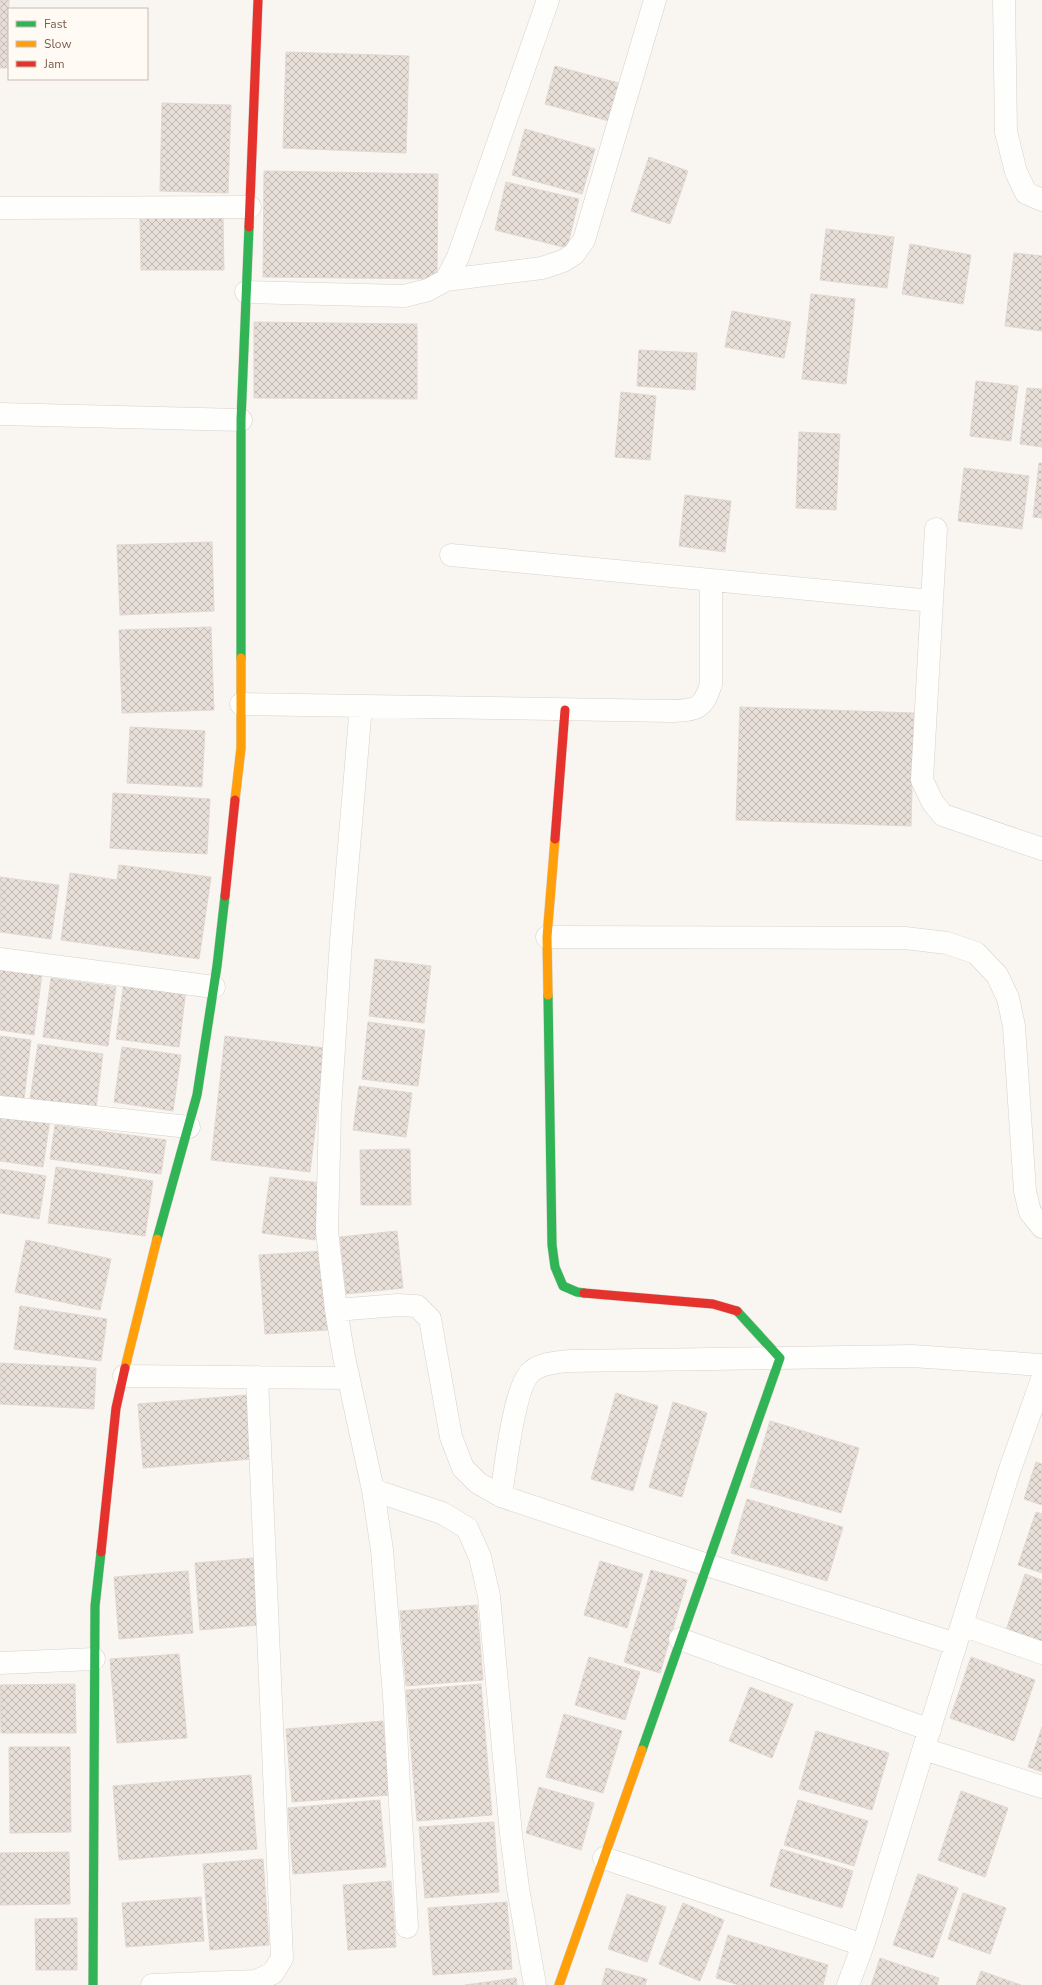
<svg xmlns="http://www.w3.org/2000/svg" width="1042" height="1985" font-family="'Nunito Sans',sans-serif">
  <style>
    .building { fill: url(#building-cross-hatch); stroke: #e2d8d2 }
    .lines { fill: none; stroke-linecap: round; stroke-linejoin: round }
    .street-casing { stroke: #d7d1cb; stroke-width: 23 }
    .fast-casing { stroke: #d9d2cb; stroke-width: 10 }
    .slow-casing { stroke: #d9d2cb; stroke-width: 10 }
    .jam-casing { stroke: #d9d2cb; stroke-width: 10 }
    .street { stroke: #fefefd; stroke-width: 22 }
    .fast { stroke: #30b455; stroke-width: 9 }
    .slow { stroke: #ff9f0a; stroke-width: 9 }
    .jam { stroke: #e5322d; stroke-width: 9 }
  </style>
  <defs>
    <pattern id="building-cross-hatch" width="8" height="8" patternUnits="userSpaceOnUse"><rect width="8" height="8" fill="#e6ded7"/><path d="M0 0l8 8M0 8l8-8" fill="none" stroke="#bfb7b1"/></pattern>
  </defs>
  <rect width="100%" height="100%" fill="#f9f5f0"/>
  <path class="building" d="M 0,0 L 9,0 L 7,68 L 0,68 Z
    M 286,52 L 409,56 L 406,153 L 283,148 Z
    M 555,66 L 619,83 L 609,121 L 545,104 Z
    M 162,103 L 231,105 L 228,193 L 160,191 Z
    M 525,129 L 595,149 L 582,194 L 512,175 Z
    M 649,157 L 688,171 L 670,224 L 631,211 Z
    M 264,171 L 438,174 L 437,279 L 263,277 Z
    M 506,182 L 579,199 L 567,248 L 495,230 Z
    M 223,217 L 224,270 L 141,270 L 140,218 Z
    M 826,229 L 894,237 L 887,288 L 820,280 Z
    M 910,244 L 971,255 L 963,304 L 902,294 Z
    M 1014,253 L 1042,256 L 1042,331 L 1005,326 Z
    M 811,294 L 855,299 L 846,384 L 802,379 Z
    M 732,311 L 791,322 L 784,358 L 725,347 Z
    M 254,322 L 417,324 L 417,399 L 254,398 Z
    M 639,350 L 697,353 L 695,390 L 637,386 Z
    M 976,381 L 1018,386 L 1011,441 L 970,436 Z
    M 1027,388 L 1042,389 L 1042,447 L 1020,444 Z
    M 621,392 L 656,396 L 650,460 L 615,457 Z
    M 799,432 L 840,434 L 836,510 L 796,508 Z
    M 1039,463 L 1042,463 L 1042,518 L 1033,517 Z
    M 964,468 L 1029,476 L 1022,529 L 958,521 Z
    M 685,495 L 731,501 L 725,552 L 679,546 Z
    M 212,542 L 214,611 L 120,615 L 117,545 Z
    M 211,627 L 214,710 L 122,713 L 119,630 Z
    M 740,707 L 914,713 L 911,826 L 736,820 Z
    M 130,727 L 205,731 L 202,787 L 127,783 Z
    M 113,793 L 210,799 L 207,854 L 110,848 Z
    M 119,865 L 211,877 L 199,959 L 61,940 L 70,873 L 117,880 Z
    M 0,877 L 59,885 L 51,939 L 0,932 Z
    M 375,959 L 431,966 L 424,1023 L 369,1016 Z
    M 0,968 L 42,974 L 34,1035 L 0,1030 Z
    M 51,978 L 116,987 L 108,1046 L 43,1037 Z
    M 124,982 L 186,990 L 179,1047 L 116,1039 Z
    M 368,1022 L 425,1030 L 418,1086 L 362,1079 Z
    M 0,1036 L 31,1040 L 24,1099 L 0,1095 Z
    M 225,1036 L 325,1048 L 310,1172 L 211,1160 Z
    M 38,1044 L 103,1054 L 95,1115 L 29,1106 Z
    M 122,1047 L 181,1055 L 173,1111 L 114,1102 Z
    M 359,1086 L 412,1093 L 406,1137 L 353,1130 Z
    M 0,1113 L 50,1120 L 43,1167 L 0,1161 Z
    M 55,1125 L 166,1140 L 161,1174 L 50,1159 Z
    M 410,1149 L 411,1205 L 361,1205 L 360,1150 Z
    M 56,1167 L 153,1181 L 145,1236 L 48,1223 Z
    M 0,1169 L 46,1176 L 39,1219 L 0,1213 Z
    M 270,1177 L 322,1183 L 315,1240 L 262,1233 Z
    M 397,1231 L 403,1288 L 346,1294 L 340,1237 Z
    M 26,1240 L 111,1259 L 100,1310 L 15,1292 Z
    M 323,1251 L 328,1330 L 265,1334 L 259,1255 Z
    M 20,1306 L 107,1319 L 101,1361 L 14,1349 Z
    M 0,1363 L 96,1368 L 94,1409 L 0,1404 Z
    M 616,1393 L 658,1406 L 633,1491 L 591,1479 Z
    M 247,1395 L 252,1459 L 143,1468 L 138,1404 Z
    M 673,1402 L 707,1413 L 682,1497 L 649,1487 Z
    M 770,1421 L 859,1448 L 841,1513 L 750,1487 Z
    M 1036,1462 L 1042,1464 L 1042,1505 L 1024,1499 Z
    M 747,1499 L 843,1527 L 827,1581 L 731,1553 Z
    M 1036,1512 L 1042,1514 L 1042,1573 L 1018,1565 Z
    M 253,1558 L 259,1625 L 200,1630 L 195,1563 Z
    M 600,1561 L 643,1574 L 627,1628 L 584,1615 Z
    M 651,1570 L 687,1580 L 660,1673 L 624,1662 Z
    M 188,1571 L 193,1633 L 119,1639 L 114,1577 Z
    M 1025,1574 L 1042,1580 L 1042,1649 L 1004,1636 Z
    M 477,1605 L 483,1680 L 406,1686 L 400,1611 Z
    M 179,1654 L 187,1738 L 117,1743 L 110,1659 Z
    M 589,1657 L 640,1672 L 625,1720 L 575,1705 Z
    M 971,1657 L 1035,1680 L 1014,1741 L 950,1718 Z
    M 75,1684 L 76,1733 L 1,1733 L 0,1685 Z
    M 481,1684 L 492,1815 L 417,1821 L 406,1690 Z
    M 750,1687 L 793,1704 L 772,1758 L 729,1741 Z
    M 564,1714 L 622,1731 L 603,1793 L 546,1777 Z
    M 383,1721 L 390,1795 L 292,1802 L 286,1729 Z
    M 1042,1727 L 1042,1772 L 1028,1767 Z
    M 816,1731 L 889,1753 L 872,1810 L 799,1789 Z
    M 9,1747 L 70,1747 L 71,1832 L 10,1833 Z
    M 251,1775 L 257,1849 L 119,1860 L 113,1786 Z
    M 539,1787 L 594,1803 L 581,1850 L 526,1833 Z
    M 961,1791 L 1008,1808 L 985,1877 L 938,1860 Z
    M 380,1800 L 386,1867 L 293,1874 L 288,1808 Z
    M 798,1800 L 868,1821 L 854,1866 L 784,1845 Z
    M 494,1822 L 499,1892 L 425,1898 L 419,1827 Z
    M 781,1849 L 853,1871 L 842,1908 L 770,1886 Z
    M 69,1852 L 70,1904 L 0,1905 L 0,1853 Z
    M 263,1859 L 269,1945 L 210,1950 L 203,1864 Z
    M 918,1874 L 958,1888 L 933,1958 L 893,1945 Z
    M 391,1881 L 396,1947 L 348,1950 L 343,1885 Z
    M 963,1893 L 1006,1908 L 990,1954 L 948,1939 Z
    M 627,1894 L 666,1907 L 647,1962 L 608,1949 Z
    M 201,1897 L 204,1941 L 126,1947 L 122,1903 Z
    M 507,1902 L 512,1969 L 433,1975 L 428,1908 Z
    M 683,1903 L 724,1920 L 700,1981 L 659,1964 Z
    M 77,1918 L 77,1970 L 36,1970 L 35,1919 Z
    M 728,1935 L 828,1965 L 823,1985 L 739,1985 L 716,1978 Z
    M 880,1958 L 939,1978 L 937,1985 L 871,1985 Z
    M 606,1968 L 647,1979 L 645,1985 L 602,1985 Z
    M 981,1971 L 1021,1985 L 976,1985 Z
    M 516,1978 L 517,1985 L 465,1985 Z"/>
  <g class="lines">
    <g class="street-casing">
      <path id="street" d="M 1004,0 L 1006,132 L 1016,172 L 1026,193 L 1042,200
        M 0,208 L 250,207
        M 446,280 L 542,268 L 563,261 L 574,254 L 584,240 L 655,0
        M 246,292 L 404,296 L 428,290 L 446,280 L 458,257 L 548,0
        M 0,414 L 241,420
        M 936,529 L 922,780 L 933,803 L 943,815 L 1042,849
        M 451,555 L 932,601
        M 241,704 L 672,711 C 697,710 703,709 711,684 L 711,580
        M 361,706 L 341,941 L 330,1109 L 327,1231 L 336,1310 L 344,1357 L 373,1490 L 382,1550 L 394,1696 L 407,1927
        M 547,937 L 905,938 L 947,943 L 976,953 L 997,975 L 1008,998 L 1014,1026 L 1025,1191 L 1030,1212 L 1042,1227
        M 0,959 L 214,987
        M 0,1107 L 189,1127
        M 336,1310 L 398,1305 L 417,1306 L 430,1319 L 451,1437 L 463,1468 L 478,1483 L 501,1496 L 707,1565 L 956,1644
        M 124,1376 L 348,1378
        M 373,1490 L 442,1513 L 467,1528 L 480,1557 L 489,1596 L 511,1834 L 518,1888 L 535,1985
        M 501,1496 C 505,1471 514,1384 532,1371 C 542,1363 558,1362 570,1361 L 912,1356 L 1042,1365
        M 962,1625 L 1042,1653
        M 680,1639 L 930,1730
        M 0,1663 L 94,1659
        M 924,1749 L 1042,1787
        M 604,1858 L 863,1945
        M 152,1985 L 256,1981 L 273,1973 L 282,1958 L 257,1377
        M 848,1985 L 863,1945 L 1009,1472 L 1042,1379"/>
    </g>
    <g class="fast-casing">
      <path id="fast" d="M 241,658 L 241,420 L 249,227
        M 548,995 L 552,1245 L 555,1267 L 563,1286 L 577,1292 L 584,1293
        M 157,1239 L 197,1095 L 217,966 L 225,896
        M 642,1750 L 780,1358 L 737,1311
        M 93,1985 L 95,1606 L 101,1552"/>
    </g>
    <g class="slow-casing">
      <path id="slow" d="M 235,800 L 241,748 L 241,658
        M 548,995 L 547,937 L 555,839
        M 125,1368 L 157,1239
        M 559,1985 L 642,1750"/>
    </g>
    <g class="jam-casing">
      <path id="jam" d="M 249,227 L 258,0
        M 555,839 L 565,710
        M 225,896 L 235,800
        M 584,1293 L 713,1304 L 737,1311
        M 101,1552 L 116,1408 L 125,1368"/>
    </g>
    <use href="#street" class="street"/>
    <use href="#fast" class="fast"/>
    <use href="#slow" class="slow"/>
    <use href="#jam" class="jam"/>
  </g>
  <rect x="8" y="8" width="140" height="72" fill="#fffaf3" stroke="#cabbb1"/>
  <rect x="16" y="21" width="20" height="6" fill="#30b455" stroke="#cabbb1"/>
  <text x="44" y="28" font-size="12" fill="#7a5c4d">Fast</text>
  <rect x="16" y="41" width="20" height="6" fill="#ff9f0a" stroke="#cabbb1"/>
  <text x="44" y="48" font-size="12" fill="#7a5c4d">Slow</text>
  <rect x="16" y="61" width="20" height="6" fill="#e5322d" stroke="#cabbb1"/>
  <text x="44" y="68" font-size="12" fill="#7a5c4d">Jam</text>
</svg>
